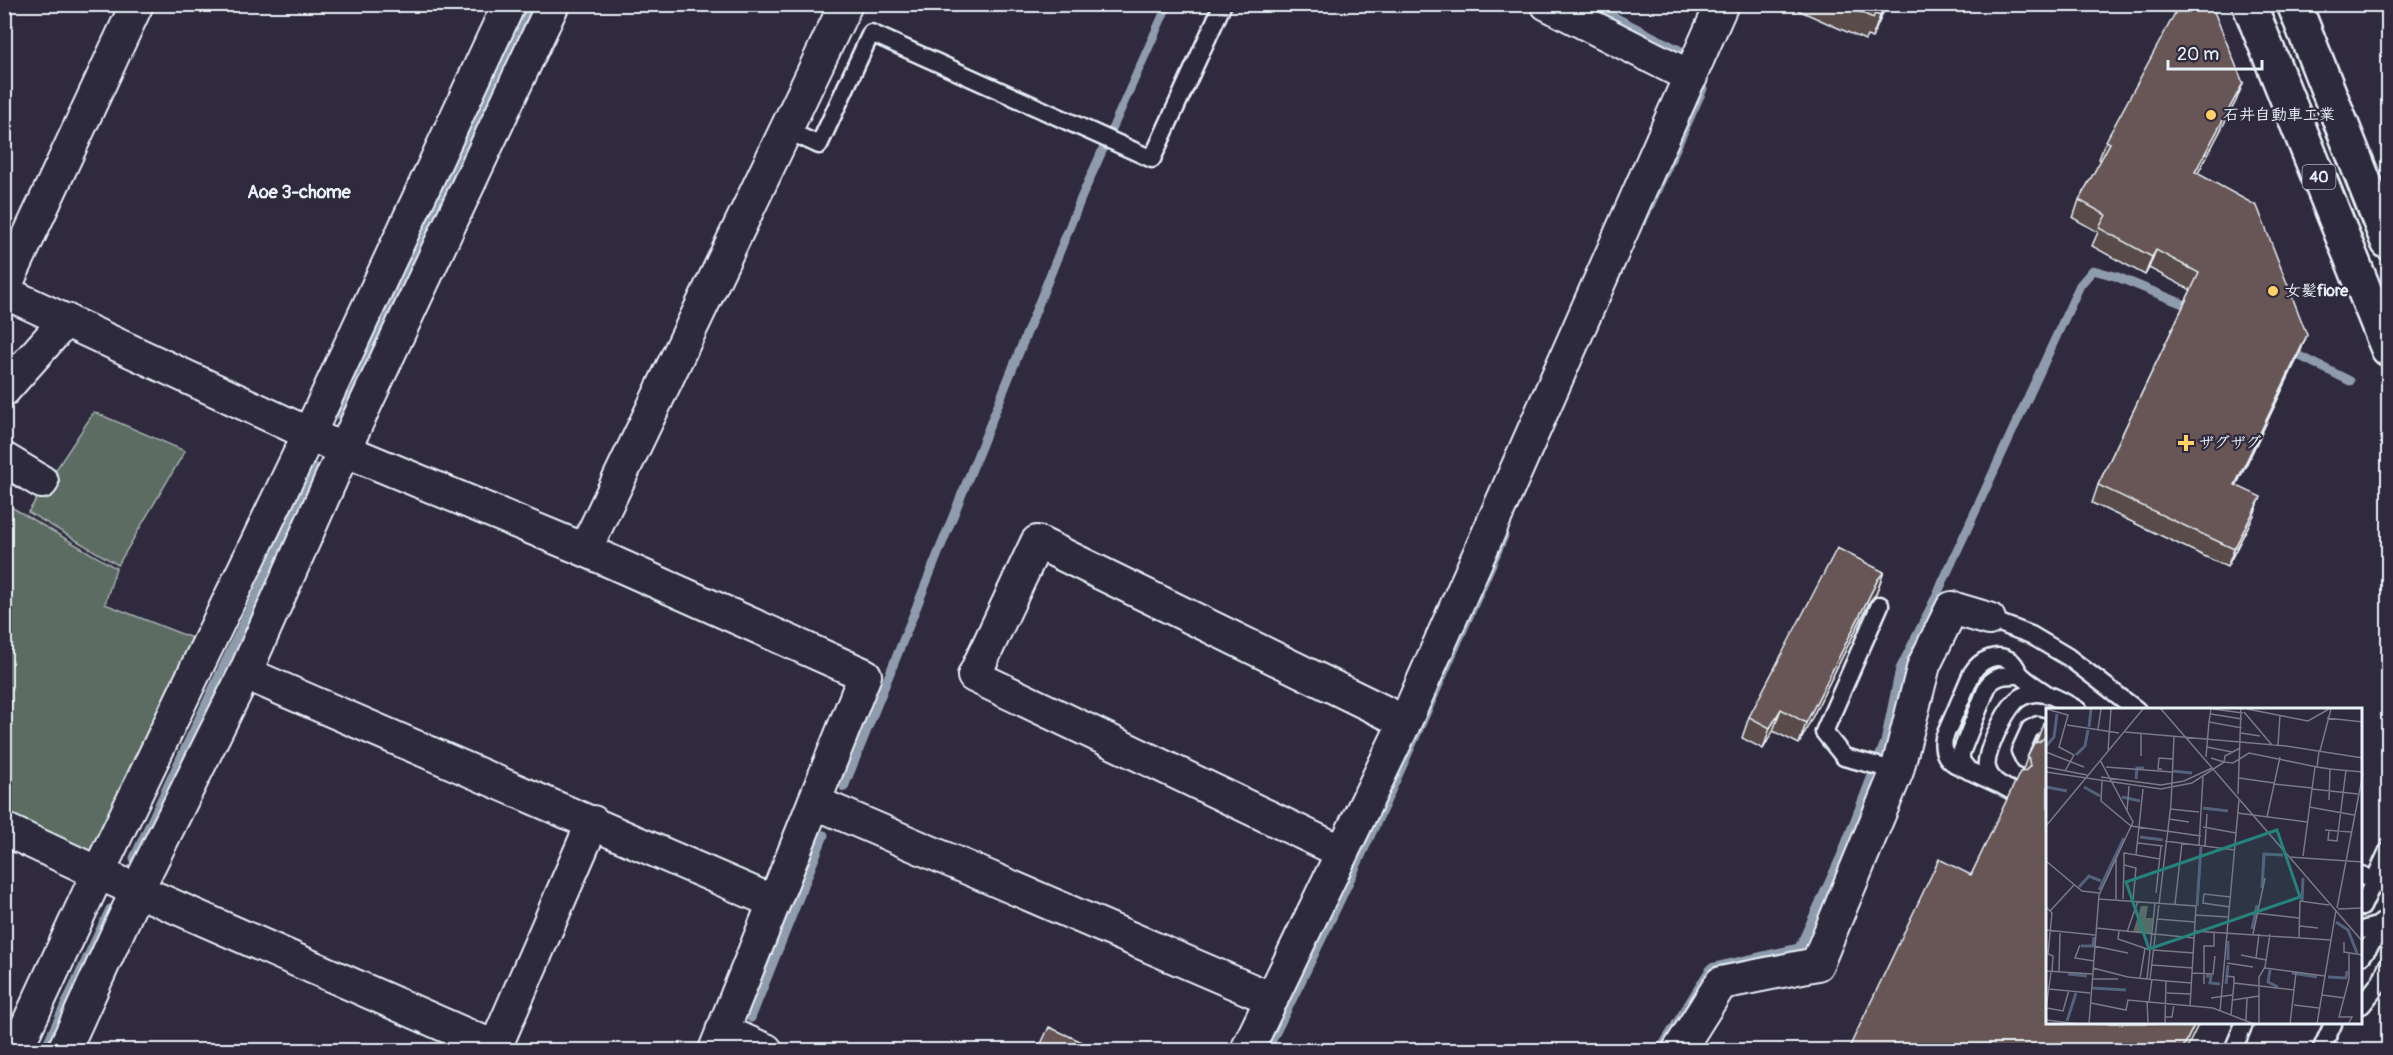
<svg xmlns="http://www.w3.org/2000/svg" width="2393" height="1055" font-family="Pangolin,'Klee One',sans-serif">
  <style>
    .green { fill: #5c6c64; stroke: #a2aeae; stroke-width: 1.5 }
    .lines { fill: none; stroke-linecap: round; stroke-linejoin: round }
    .stream { stroke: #8f9cae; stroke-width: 9 }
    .lane-casing { stroke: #e8f1f8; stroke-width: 21 }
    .street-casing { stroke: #e8f1f8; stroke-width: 36 }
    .primary-casing { stroke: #e8f1f8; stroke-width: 38 }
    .lane { stroke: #2f2a3d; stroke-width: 16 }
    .street { stroke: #2f2a3d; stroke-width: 32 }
    .primary { stroke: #2f2a3d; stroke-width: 33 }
    .wall { fill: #594b4a; stroke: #e8f1f8; stroke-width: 1.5 }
    .shaded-wall { fill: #493d3c; stroke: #e8f1f8; stroke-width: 1.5 }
    .building { fill: #685756; stroke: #e8f1f8; stroke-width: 1.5 }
    .poi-dot { fill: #ffd166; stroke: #2f2a3d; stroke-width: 2 }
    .labels { text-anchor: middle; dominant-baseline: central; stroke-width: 4.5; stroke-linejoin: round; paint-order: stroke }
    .shield { fill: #2f2a3d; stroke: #b0b5c0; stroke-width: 1.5 }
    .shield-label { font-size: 15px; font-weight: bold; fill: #e8f1f8 }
    .poi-label { font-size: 16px; font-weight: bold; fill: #e8f1f8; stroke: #2f2a3d; text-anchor: start }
    .neighbourhood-label { font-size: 18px; font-weight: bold; fill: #e8f1f8; stroke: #2f2a3d }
    .inset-river { fill: none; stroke: #53637d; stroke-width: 3 }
    .inset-road { fill: none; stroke: #797a88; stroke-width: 1.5 }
    .view { fill: #25827c; fill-opacity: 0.15; stroke: #25827c; stroke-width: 3 }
    .inset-edge { fill: none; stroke: #e8f1f8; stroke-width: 3 }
  </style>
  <rect width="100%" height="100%" fill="#2f2a3d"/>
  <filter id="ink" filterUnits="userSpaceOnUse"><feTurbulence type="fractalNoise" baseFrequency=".0167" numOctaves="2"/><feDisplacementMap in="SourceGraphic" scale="12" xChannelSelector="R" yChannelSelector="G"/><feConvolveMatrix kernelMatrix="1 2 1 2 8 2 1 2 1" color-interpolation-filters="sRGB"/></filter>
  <g filter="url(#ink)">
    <path class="green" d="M 94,412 L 185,451 L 118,565 L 28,512 Z
      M 6,504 L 116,568 L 105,604 L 202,642 L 102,849 L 85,855 L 5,817 Z"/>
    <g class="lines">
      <path class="stream" d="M 1589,4 L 1689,55
        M 1643,221 L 1703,89
        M 2288,350 L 2350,381
        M 341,417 L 533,4
        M 844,787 L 1082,196 L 1168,4
        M 134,858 L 316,468
        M 751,1018 L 824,835
        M 44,1050 L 110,909
        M 1267,1050 C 1352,882 1429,709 1504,536
        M 1660,1050 L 1711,968 L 1799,948 L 1841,856 L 1885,742 L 1900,669 L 1932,605 L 2080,285 L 2093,270 L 2115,276 L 2193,308"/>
      <g class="lane-casing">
        <path id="lane" d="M 786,130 L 819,145 L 871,33 L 1152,159 L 1223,4
          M 1880,605 L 1824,732 L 1844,757 L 1897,771
          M 1989,619 L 2031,635 L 2068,657 L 2137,710
          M 2025,761 L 2020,751 L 2030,729 L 2038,725 L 2048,730
          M 1969,771 L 1961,761 L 1961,753 L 1988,685 C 1997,674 2008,675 2021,675
          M 1998,784 L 1955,764 C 1945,758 1942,750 1944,738 L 1972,673 C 1980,660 1998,651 2012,662 C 2016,666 2017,670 2020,674 C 2027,682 2039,688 2047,694
          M 2010,790 C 2000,785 1990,780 1987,768 C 1984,754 2004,714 2014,703 C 2019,697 2027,694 2035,693 C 2050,692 2065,703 2078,710
          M 2362,875 L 2374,881 L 2388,851
          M 2362,907 L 2374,881 L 2388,888
          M 2362,930 L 2377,926 L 2385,920
          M 2362,956 L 2388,920
          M 2362,1005 L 2381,981 L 2388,965
          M 2233,1050 L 2244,1024
          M 2321,1050 L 2333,1024"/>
      </g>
      <g class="street-casing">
        <path id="street" d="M 1547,4 L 1691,77
          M 4,289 L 137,4
          M 4,292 L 344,450 L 585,550 L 865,675 L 715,1050
          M 4,390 L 66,320
          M 4,459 L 42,482
          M 585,550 L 846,4
          M 245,673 L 774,902
          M 814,802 L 1272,999
          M 4,829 L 98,873 L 501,1050
          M 1342,852 L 974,676 L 1037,542 L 1405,722
          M 722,1031 L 766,1050
          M 495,1048 L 593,822
          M 16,1050 L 98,873 L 309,434 L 509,4
          M 64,1050 L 137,890 L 245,673 L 344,450 L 553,4
          M 1247,1050 L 1405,722 L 1722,4
          M 1679,1050 L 1721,983 L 1817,964 L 1897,771 L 1924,665 L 1952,608 L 1989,619"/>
      </g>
      <g class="primary-casing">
        <path id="primary" d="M 2249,4 L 2388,349
          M 2294,4 L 2388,242"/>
      </g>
      <use href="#lane" class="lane"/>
      <use href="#street" class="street"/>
      <use href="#primary" class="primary"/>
    </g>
    <path class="wall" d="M 1799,4 L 1887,4 L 1872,38 L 1867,36 L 1865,40 L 1798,10 Z
      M 2243,83 L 2236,101 L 2198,173 L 2300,353 L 2236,486 L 2254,515 L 2227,567 L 2092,503 L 2098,485 L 2191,290 L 2149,268 L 2145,275 L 2092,246 L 2098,232 L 2073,218 L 2079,200 L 2101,160 L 2099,159 L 2106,141 Z
      M 1876,594 L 1870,601 L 1799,744 L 1773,731 L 1763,749 L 1742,738 L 1749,717 Z
      M 2043,724 L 2186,1050 L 1971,875 L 2022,772 L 2028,755 L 2036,743 Z"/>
    <path class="shaded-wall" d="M 1885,4 L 1887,4 L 1872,38 L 1880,16 Z
      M 2243,83 L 2236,101 L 2189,190 L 2195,172 Z
      M 2156,250 L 2149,268 L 2145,275 L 2152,257 Z
      M 2307,335 L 2300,353 L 2228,503 L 2235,485 Z
      M 2261,497 L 2254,515 L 2227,567 L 2234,549 Z
      M 1884,572 L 1876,594 L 1870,601 L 1799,744 L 1806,723 L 1878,579 Z
      M 1781,709 L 1773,731 L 1763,749 L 1770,728 Z
      M 2195,1023 L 2199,1023 L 2186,1050 L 2182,1050 Z"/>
    <path class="building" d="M 1843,4 L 1885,4 L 1880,16 L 1875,14 L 1873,18 Z
      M 2180,4 L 2211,4 L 2243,83 L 2195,172 L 2257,206 L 2307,335 L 2235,485 L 2261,497 L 2234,549 L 2098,485 L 2199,273 L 2156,250 L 2152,257 L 2099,228 L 2106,215 L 2079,200 L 2110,143 L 2106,141 Z
      M 1837,548 L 1884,572 L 1878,579 L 1806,723 L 1781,709 L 1770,728 L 1749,717 Z
      M 2045,720 L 2048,722 L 2048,1023 L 2195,1023 L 2182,1050 L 1848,1050 L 1939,859 L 1971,875 L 2020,772 L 2025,771 L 2030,766 L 2028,755 L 2034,743 L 2039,742 L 2044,738 L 2046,733 L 2043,724 Z
      M 1049,1027 L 1100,1050 L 1038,1050 Z"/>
  </g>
  <g class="poi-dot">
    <circle cx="2211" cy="115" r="6"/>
    <circle cx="2273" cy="291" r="6"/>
    <path d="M2183 434h6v6h6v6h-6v6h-6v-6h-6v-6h6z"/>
  </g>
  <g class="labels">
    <rect class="shield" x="2302.5" y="165" width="33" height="24" rx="4.5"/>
    <g class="shield-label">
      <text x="2319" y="177">40</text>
    </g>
    <g class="poi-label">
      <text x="2223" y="115">石井自動車工業</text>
      <text x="2285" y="291">女髪fiore</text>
      <text x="2198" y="443">ザグザグ</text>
    </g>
    <g class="neighbourhood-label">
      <text x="299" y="192">Aoe 3-chome</text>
    </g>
  </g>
  <g transform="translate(2046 708)">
    <rect width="316" height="316" fill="#2f2a3d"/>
    <path d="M 95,198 L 102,198 L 100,210 L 107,210 L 105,225 L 87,224 Z" fill="#5c6c64"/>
    <path class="inset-river" d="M 43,19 L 45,1M 0,38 L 8,29 L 11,6M 30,47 L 39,38 L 42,22M 126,63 L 146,65M 90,71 L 91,60 L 98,60M 0,79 L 21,83M 38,79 L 54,88M 76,89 L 94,93M 157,100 L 182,103M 94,129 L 117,132M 33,179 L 43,168 L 55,173M 216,180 L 218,146 L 237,147M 53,182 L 78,130M 256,193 L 257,170M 151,198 L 155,139M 290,214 L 302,222 L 311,245M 206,221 L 211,197M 35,238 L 47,238 L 48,229M 182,252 L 182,233M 224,262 L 222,274 L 232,279M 246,265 L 271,269M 22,266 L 41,268M 160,268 L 165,268 L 164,275 L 174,276M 282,269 L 300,270 L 301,263M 180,276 L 182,257M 46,280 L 80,282M 21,313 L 30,285"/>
    <path class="inset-road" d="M 0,1 L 22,7 L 13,39 L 28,47 L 19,63M 115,1 L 317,234M 165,1 L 163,14 L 196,20M 167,1 L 197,5M 201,1 L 262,13 L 283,1M 198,4 L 226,37M 165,6 L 196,11M 281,10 L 317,14M 21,17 L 73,25M 52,21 L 55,1M 79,24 L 240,38 L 317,50M 195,25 L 214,28M 95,26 L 95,48M 232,37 L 234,7M 161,39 L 186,44M 62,42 L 65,1M 273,43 L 271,59 L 284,61 L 283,92M 274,43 L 285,1M 0,44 L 38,59M 160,49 L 163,14M 165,50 L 178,54 L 179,48 L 194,40M 0,59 L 41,67M 60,59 L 126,64M 116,61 L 112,61 L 113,50 L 127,51M 284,61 L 317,64M 0,64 L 115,81 L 146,75 L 178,54 L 187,55 L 203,45 L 271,59M 55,69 L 115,77 L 138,73 L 166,60M 193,70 L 228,75M 56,73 L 55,93 L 85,118 L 155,128M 228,76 L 266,80M 266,81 L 312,86M 192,86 L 195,1M 263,99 L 308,107M 124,101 L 153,104M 81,103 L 83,78M 191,105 L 261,114M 221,109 L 234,49M 123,111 L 143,114M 0,118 L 97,1M 157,119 L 190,125M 279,122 L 305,124M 283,123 L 282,132 L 291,133 L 300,62M 119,133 L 189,142M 92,135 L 117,138M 153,137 L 157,69M 159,138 L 161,106M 90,147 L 114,151M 257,148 L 269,59M 70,149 L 70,191M 243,149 L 317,154M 0,153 L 36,183 L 53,185M 110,185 L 115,138M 53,191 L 150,198 L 144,298M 77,191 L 78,157M 87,192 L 90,160 L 78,157 L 78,145 L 90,147 L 97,81M 129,196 L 136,135M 0,199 L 6,205 L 2,246 L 7,248 L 6,264M 184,199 L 157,195 L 158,186 L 185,189M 291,200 L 317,65M 292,201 L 317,200M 4,203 L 28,177M 209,205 L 253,210M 149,207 L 182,209M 111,211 L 149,214M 254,218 L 272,220M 50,220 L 148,230M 0,222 L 49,227M 73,223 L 72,231 L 104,242M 148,223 L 285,232M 81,224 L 92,193M 207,226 L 219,170M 253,229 L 254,193 L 283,197M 298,234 L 298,244 L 317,247M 34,237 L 29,250 L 48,253M 48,238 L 82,245M 107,242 L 148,245M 195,247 L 220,252M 210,250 L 213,226M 181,255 L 207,259M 106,257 L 147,260M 47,260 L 82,269 L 120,273 L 119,315M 219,260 L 279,268M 0,263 L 46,266M 13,264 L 14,225M 146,265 L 167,266 L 169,248M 180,268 L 188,269 L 188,275 L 248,282M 94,270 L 99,240M 47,271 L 72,271M 101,271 L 109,195M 104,271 L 125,96 L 128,29M 120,273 L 146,275M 158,276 L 158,238 L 168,238 L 168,225M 3,281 L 44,285M 121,285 L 145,286M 276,287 L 299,290M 165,290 L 186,287M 187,292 L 213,288M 101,293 L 102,314M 103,293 L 106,271M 45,295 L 80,302 L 82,292 L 167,300 L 208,316M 248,297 L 273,300M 1,300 L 17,303 L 23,282M 0,301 L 5,264M 174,303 L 193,92M 185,307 L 188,275M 119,309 L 126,309 L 128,296M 0,312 L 33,316M 200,312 L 201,290M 43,316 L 53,187 L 87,114 L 54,52M 103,316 L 134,316M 213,316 L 213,269 L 219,259 L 224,226M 244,316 L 250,265M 271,316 L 290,202M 302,316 L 306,309 L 293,309 L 303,271 L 303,244"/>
    <path class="view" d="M 231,122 L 254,189 L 103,241 L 80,174 Z"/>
    <rect width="316" height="316" class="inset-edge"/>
  </g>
  <rect width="2393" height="1055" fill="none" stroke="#2f2a3d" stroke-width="24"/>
  <rect x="12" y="12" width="2369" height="1031" fill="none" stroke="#e8f1f8" stroke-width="2" filter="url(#ink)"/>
  <path d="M2168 60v9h94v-9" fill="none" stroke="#e8f1f8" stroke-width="3"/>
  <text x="2177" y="60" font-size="18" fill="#e8f1f8" stroke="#2f2a3d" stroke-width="4.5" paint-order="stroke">20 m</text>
</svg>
